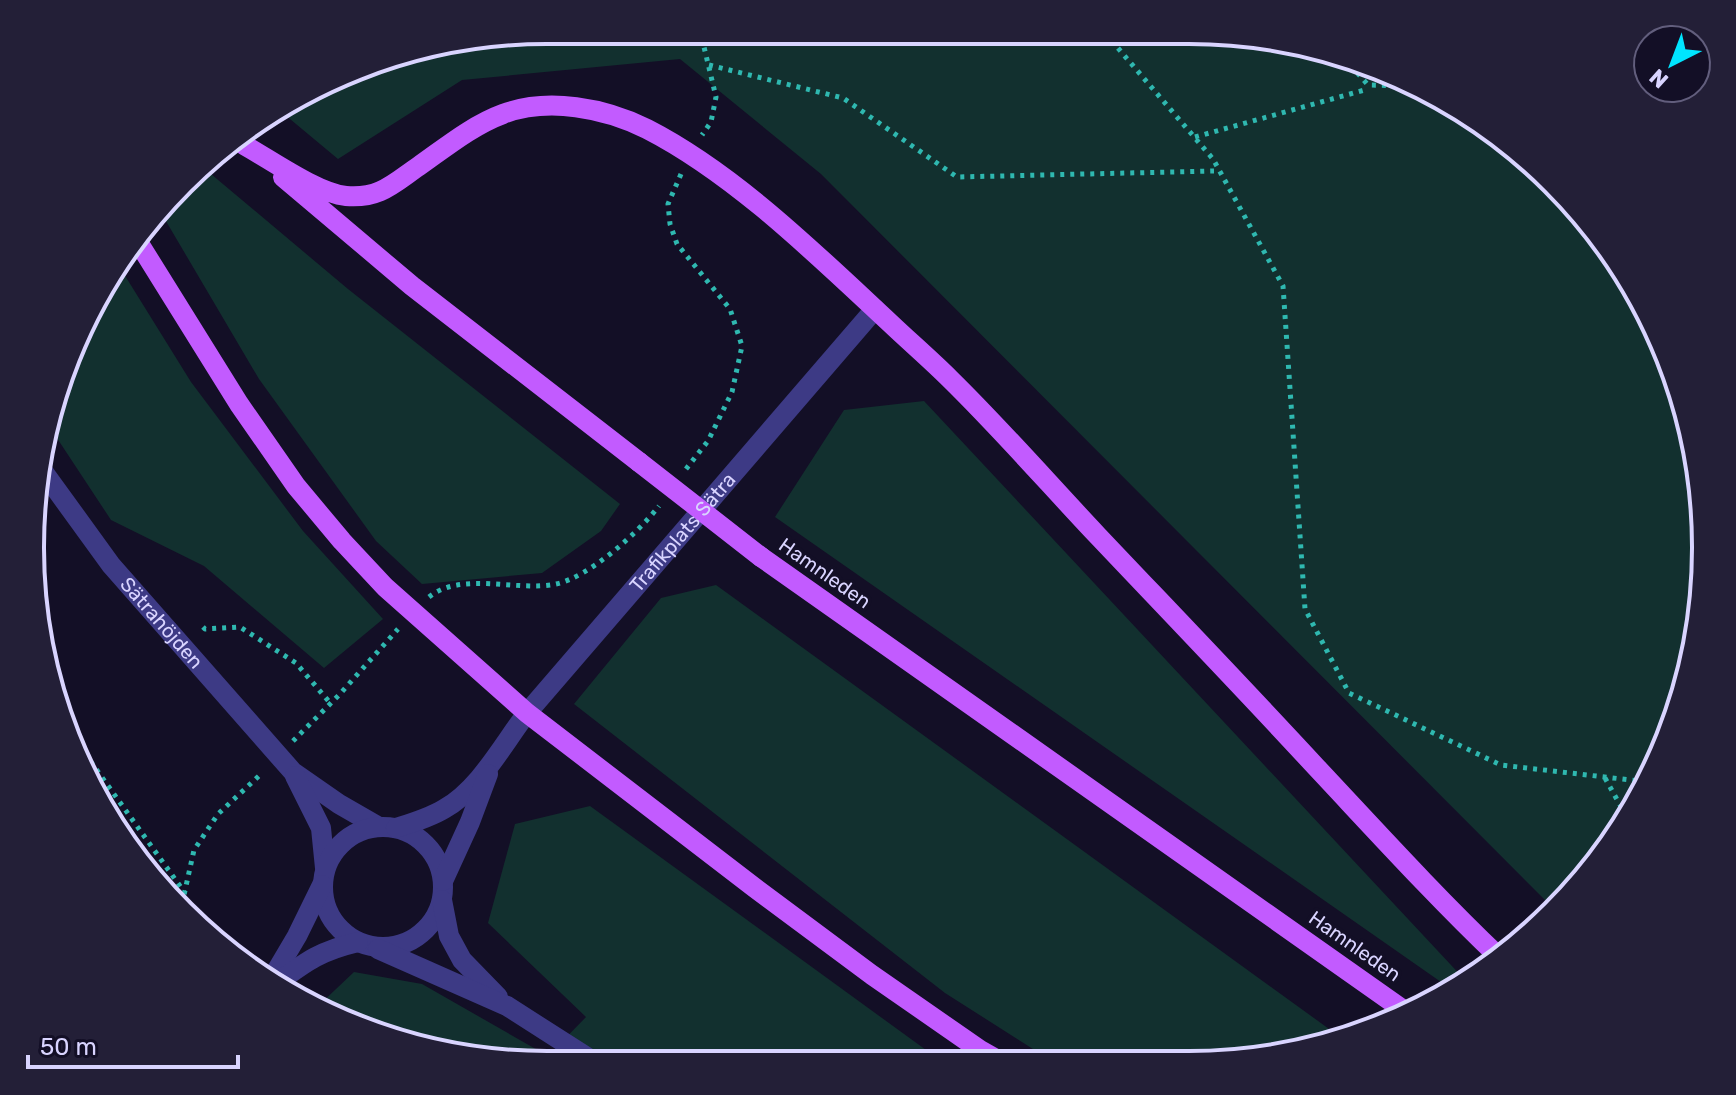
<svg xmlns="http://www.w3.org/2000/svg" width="1736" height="1095" font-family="Rubik,sans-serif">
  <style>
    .green { fill: #12302f }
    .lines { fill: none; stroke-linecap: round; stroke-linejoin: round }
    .path { stroke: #2fb8b0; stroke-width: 5; stroke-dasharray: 4 6; stroke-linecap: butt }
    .minor { stroke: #3d3a85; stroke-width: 20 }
    .major { stroke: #c25bff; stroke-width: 20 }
    .major-bridge { stroke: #c25bff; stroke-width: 20 }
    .labels { text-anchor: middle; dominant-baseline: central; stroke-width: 7; stroke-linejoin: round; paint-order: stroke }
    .street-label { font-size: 20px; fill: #d9d4ff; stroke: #130f26 }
    .rim { fill: none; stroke: #d9d4ff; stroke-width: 4 }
  </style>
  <rect width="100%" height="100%" fill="#130f26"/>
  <path class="green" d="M 548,30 L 1256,34 L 1386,69 L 1504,137 L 1637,289 L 1702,480 L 1688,682 L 1599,863 L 1555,910 L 821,174 L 680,59 L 462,80 L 338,159 L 278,109 L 382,57 Z
    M 205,169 L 348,289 L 620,504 L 601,531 L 542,573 L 422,584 L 376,541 L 259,379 L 160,211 Z
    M 119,266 L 191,382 L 303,531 L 383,619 L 324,668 L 204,566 L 111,520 L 49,426 L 58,381 Z
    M 924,401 L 1465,980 L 1451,989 L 775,517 L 844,410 Z
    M 716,585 L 1336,1034 L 1223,1064 L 1055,1063 L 945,993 L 574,704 L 661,598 Z
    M 94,783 L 186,908 L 117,835 Z
    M 590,806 L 944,1063 L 480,1061 L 350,1026 L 317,1007 L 354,972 L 422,984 L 548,1056 L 586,1017 L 488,923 L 515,824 Z"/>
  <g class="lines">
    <path class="path" d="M 693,31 L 704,47 L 716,97 L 711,122 L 702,135
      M 1105,33 L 1213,159 L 1283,286 L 1305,609 L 1349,693 L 1501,765 L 1639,781
      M 1344,58 L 1368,85 L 1414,86
      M 709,65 L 843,98 L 957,177 L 1214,171
      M 1195,137 L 1368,89
      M 681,174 L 668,204 L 670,224 L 677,244 L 730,309 L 742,346 L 732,392 L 708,441 L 686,469
      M 429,597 C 461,571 516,592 556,584 C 589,577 638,533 659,506
      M 203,627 L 205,629 L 240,627 L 296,663 L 331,704
      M 73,737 L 185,893
      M 293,741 L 339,695 L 398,629
      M 1605,778 L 1624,812
      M 182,904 L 194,850 L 218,814 L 261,774"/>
    <g class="minor">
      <path id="s1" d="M 40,467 L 111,565 L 293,772 L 339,804 L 379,827"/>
      <path d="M 295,776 L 321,828 L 325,868"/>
      <circle cx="383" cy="887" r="60"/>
      <path id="s2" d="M 396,828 C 412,823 429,818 444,809 C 479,790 503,744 527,713 L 875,309"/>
      <path d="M 443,881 L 470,822 L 488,774"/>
      <path d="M 442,900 L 449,936 L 462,960 L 498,997"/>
      <path d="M 378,949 L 507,1006 L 593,1061"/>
      <path d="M 271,980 L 297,936 L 322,885"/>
      <path d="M 277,983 C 307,961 320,951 358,942"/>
    </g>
    <path class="major" d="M 244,145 C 271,160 317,193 346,196 C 380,199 394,183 419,166 C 446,147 473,125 503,114 C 548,97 605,108 647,129 C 735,174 818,256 890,323 C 910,342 931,360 950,379 C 1001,429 1048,483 1097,535 C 1170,612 1244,689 1317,768 C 1377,832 1436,897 1499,957
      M 283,177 L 412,286 L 639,462
      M 135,237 L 239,404 L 296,486 L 342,541 L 385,587 L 527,713 L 755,888 L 872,975 L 980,1050 L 1003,1063
      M 761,557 L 1409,1014"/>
    <path class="major-bridge" d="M 639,462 L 761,557"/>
  </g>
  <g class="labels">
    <g class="street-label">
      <text stroke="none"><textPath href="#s2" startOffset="418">Trafikplats Sätra</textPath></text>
      <text transform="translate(825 573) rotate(35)">Hamnleden</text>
      <text stroke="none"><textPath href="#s1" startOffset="198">Sätrahöjden</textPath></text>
      <text transform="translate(1355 946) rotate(35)">Hamnleden</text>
    </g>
  </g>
  <path d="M0 0H1736V1095H0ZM547 44H1189A503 503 0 0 1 1692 547V548A503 503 0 0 1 1189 1051H547A503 503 0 0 1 44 548V547A503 503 0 0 1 547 44Z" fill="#231f37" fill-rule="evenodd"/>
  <path class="rim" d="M547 44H1189A503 503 0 0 1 1692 547V548A503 503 0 0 1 1189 1051H547A503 503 0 0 1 44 548V547A503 503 0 0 1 547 44Z"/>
  <g transform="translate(1672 64) rotate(222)"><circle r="38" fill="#130f26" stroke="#625e7d" stroke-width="2"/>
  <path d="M0-6L14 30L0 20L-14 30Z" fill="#00e5ff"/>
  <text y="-12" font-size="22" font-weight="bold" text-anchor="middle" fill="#d9d4ff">N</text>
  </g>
  <path d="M28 1055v12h210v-12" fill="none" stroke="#d9d4ff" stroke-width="4"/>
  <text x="40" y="1055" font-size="24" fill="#d9d4ff" stroke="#130f26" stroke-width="6" paint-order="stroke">50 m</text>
</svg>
